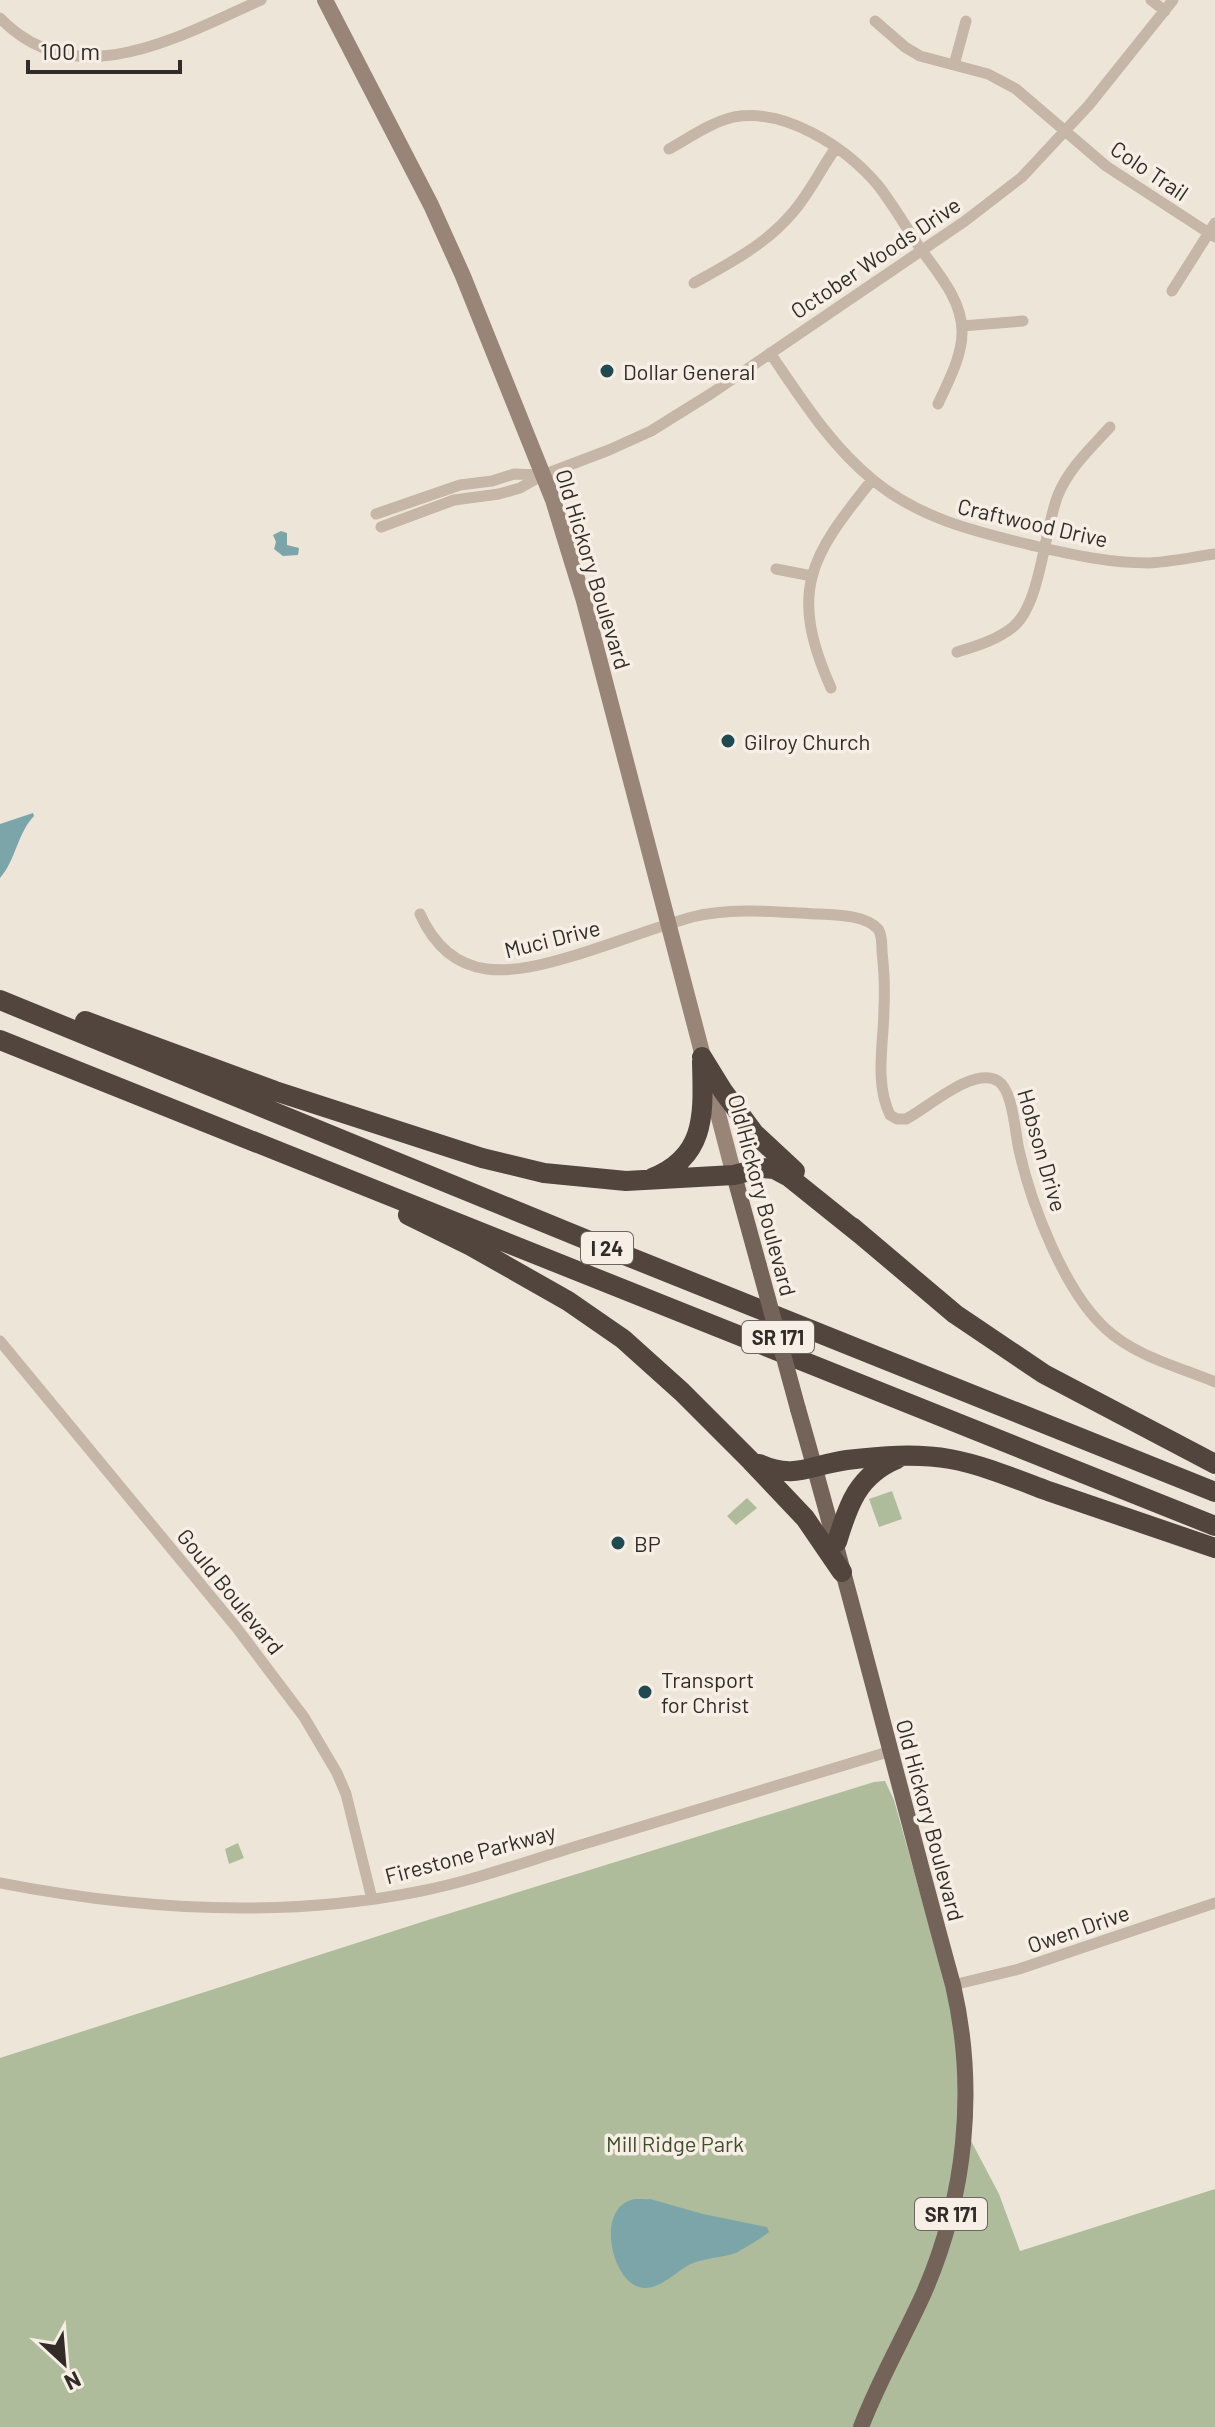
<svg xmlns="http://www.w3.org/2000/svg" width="1215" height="2427" font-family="Barlow,sans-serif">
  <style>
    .green { fill: #afbc9b }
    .water { fill: #7ba5a9 }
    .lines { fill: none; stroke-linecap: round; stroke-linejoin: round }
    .minor { stroke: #c5b6a7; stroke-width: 11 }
    .secondary { stroke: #988578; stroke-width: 16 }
    .primary { stroke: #736359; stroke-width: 16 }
    .motorway { stroke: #52453e; stroke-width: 20 }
    .primary-bridge { stroke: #736359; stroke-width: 16 }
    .poi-dot { fill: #204a50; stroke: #f7efe5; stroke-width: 3 }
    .labels { text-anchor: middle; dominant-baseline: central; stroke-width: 7; stroke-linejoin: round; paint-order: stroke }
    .shield { fill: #f7efe5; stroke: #6d6660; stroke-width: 2 }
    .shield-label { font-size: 20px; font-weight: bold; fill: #322b27 }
    .street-label { font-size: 22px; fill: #322b27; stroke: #f7efe5 }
    .poi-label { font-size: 22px; fill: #322b27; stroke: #f7efe5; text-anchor: start }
    .park-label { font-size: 22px; fill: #404e2d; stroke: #f7efe5 }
  </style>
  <rect width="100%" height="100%" fill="#eee5d9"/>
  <path class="green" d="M 892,1491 L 902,1519 L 879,1527 L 869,1499 Z
    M 747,1498 L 757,1508 L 736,1525 L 727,1516 Z
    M 885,1781 L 894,1800 L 942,1972 L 955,2026 L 959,2064 L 959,2118 L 999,2194 L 1020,2251 L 1215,2189 L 1215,2427 L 0,2427 L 0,2058 L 428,1920 L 874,1782 Z
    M 238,1843 L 244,1858 L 229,1864 L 225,1849 Z"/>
  <path class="water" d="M 281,531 L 287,533 L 287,545 L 299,548 L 298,555 L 283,556 L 274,549 L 276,542 L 273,535 Z
    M 33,813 L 34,816 C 17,834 16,860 0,878 L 0,824 Z
    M 650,2199 L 703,2214 L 767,2227 L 769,2232 C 765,2236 743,2249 738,2252 C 721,2259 700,2257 684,2268 C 672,2276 655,2292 639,2287 C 612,2280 596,2211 631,2200 C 636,2198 645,2200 650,2199 Z"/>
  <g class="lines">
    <path class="minor" d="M 1151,0 L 1165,11
      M 0,18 C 76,97 180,36 261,0
      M 875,21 L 905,47 L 920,56 L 988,74 L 1016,89 L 1106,166 L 1215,237
      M 954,65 L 966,21
      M 669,149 C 689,138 711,122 734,117 C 785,108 844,146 877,184 C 892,203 904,224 918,245 C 935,270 961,297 962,330 C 963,355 948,382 938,404
      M 694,283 C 730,263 767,244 794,211 C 810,192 821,169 835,149
      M 1172,291 L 1215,223
      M 962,326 L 1023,321
      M 770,353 C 801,398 830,445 873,480 C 920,519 977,532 1035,546 C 1073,555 1110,563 1149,563 C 1171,562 1193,557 1215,554
      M 376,514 L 460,485 L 492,481 L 514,474 L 542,475
      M 381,527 L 454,500 L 499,494 L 520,488 L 543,475 L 609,450 L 651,431 L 712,393 L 965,221 L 1022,177 L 1089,105 L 1173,0
      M 776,569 L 812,576
      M 957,652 C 976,646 997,640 1013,627 C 1041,604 1044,530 1058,495 C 1069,468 1091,448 1110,427
      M 831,688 C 788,591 810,557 872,480
      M 420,914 C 453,987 513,974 576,955 C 615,943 653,928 692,917 C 732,907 778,912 819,914 C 836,915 865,915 878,929 C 882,934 882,945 882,952 C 884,970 885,989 884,1007 C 884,1043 874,1081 890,1115 L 897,1119 L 906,1119 C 928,1108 973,1066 998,1081 C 1013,1090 1015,1133 1019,1150 C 1031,1204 1064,1291 1106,1329 C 1135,1356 1179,1367 1215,1382
      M 0,1341 L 236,1627 L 304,1717 L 337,1773 L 346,1794 L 372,1899
      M 0,1883 C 138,1910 282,1919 421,1891 C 476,1880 530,1860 584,1844 C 686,1813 788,1782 891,1751
      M 953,1985 L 1019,1969 L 1215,1903"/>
    <path class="secondary" d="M 325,0 L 431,205 L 463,276 L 553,500 L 584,601 L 734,1175"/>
    <path class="primary" d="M 734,1175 L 759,1266
      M 798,1409 C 853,1600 900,1793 953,1985 C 977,2088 966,2198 923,2295 C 903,2339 878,2382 861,2427"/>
    <path class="motorway" d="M 0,1000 L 592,1242 L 1215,1492
      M 85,1021 L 275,1091 L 482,1158 L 544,1173 L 626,1181 L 734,1175 L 761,1168 L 774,1169 L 789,1177 L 860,1234
      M 0,1040 L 1215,1526
      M 702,1057 L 723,1091 L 754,1133 L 795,1171
      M 652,1178 C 708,1156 703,1111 702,1061
      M 408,1215 L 471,1246 L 568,1301 L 623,1339 L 682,1392 L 751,1461 L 805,1518 L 842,1572
      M 852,1227 L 955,1314 L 1044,1374 L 1215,1464
      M 759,1464 C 795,1480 810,1465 847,1460 C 880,1456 916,1453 950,1459 C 983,1465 1016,1479 1048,1491 C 1104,1510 1159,1529 1215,1548
      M 837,1542 C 848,1505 858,1475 897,1459"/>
    <path class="primary-bridge" d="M 759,1266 L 798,1409"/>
  </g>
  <g class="poi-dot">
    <circle cx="607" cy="371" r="8"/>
    <circle cx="728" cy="741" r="8"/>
    <circle cx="618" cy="1543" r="8"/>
    <circle cx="645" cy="1692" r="8"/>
  </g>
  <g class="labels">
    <g class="shield">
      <rect x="581" y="1232" width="52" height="32" rx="6"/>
      <rect x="742" y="1321" width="72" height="32" rx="6"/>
      <rect x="915" y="2198" width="72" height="32" rx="6"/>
    </g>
    <g class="shield-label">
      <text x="607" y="1248">I 24</text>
      <text x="778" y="1337">SR 171</text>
      <text x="951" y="2214">SR 171</text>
    </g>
    <g class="street-label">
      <text transform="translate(1150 170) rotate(34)">Colo Trail</text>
      <text transform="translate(875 257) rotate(-34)">October Woods Drive</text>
      <text transform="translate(1033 522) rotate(13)">Craftwood Drive</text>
      <text transform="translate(594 569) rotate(73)">Old Hickory Boulevard</text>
      <text transform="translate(552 938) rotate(-14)">Muci Drive</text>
      <text transform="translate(1043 1150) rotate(74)">Hobson Drive</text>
      <text transform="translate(763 1195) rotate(75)">Old Hickory Boulevard</text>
      <text transform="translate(231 1591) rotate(51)">Gould Boulevard</text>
      <text transform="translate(931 1820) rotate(75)">Old Hickory Boulevard</text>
      <text transform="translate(470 1853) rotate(-15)">Firestone Parkway</text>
      <text transform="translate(1078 1928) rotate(-19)">Owen Drive</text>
    </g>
    <g class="poi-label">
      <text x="623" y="371">Dollar General</text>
      <text x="744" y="741">Gilroy Church</text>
      <text x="634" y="1543">BP</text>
      <text x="661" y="1679">Transport<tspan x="661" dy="25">for Christ</tspan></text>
    </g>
    <g class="park-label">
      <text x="675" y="2143">Mill Ridge Park</text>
    </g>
  </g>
  <g transform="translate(64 2363) rotate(154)" stroke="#f7efe5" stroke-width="6" paint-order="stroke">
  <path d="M0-6L14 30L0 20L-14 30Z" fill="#322b27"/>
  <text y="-12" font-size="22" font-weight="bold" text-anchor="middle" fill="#322b27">N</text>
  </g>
  <path d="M28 60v12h152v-12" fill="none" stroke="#322b27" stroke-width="4"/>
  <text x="40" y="60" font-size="24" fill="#322b27" stroke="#f7efe5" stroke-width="6" paint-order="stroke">100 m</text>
</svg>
